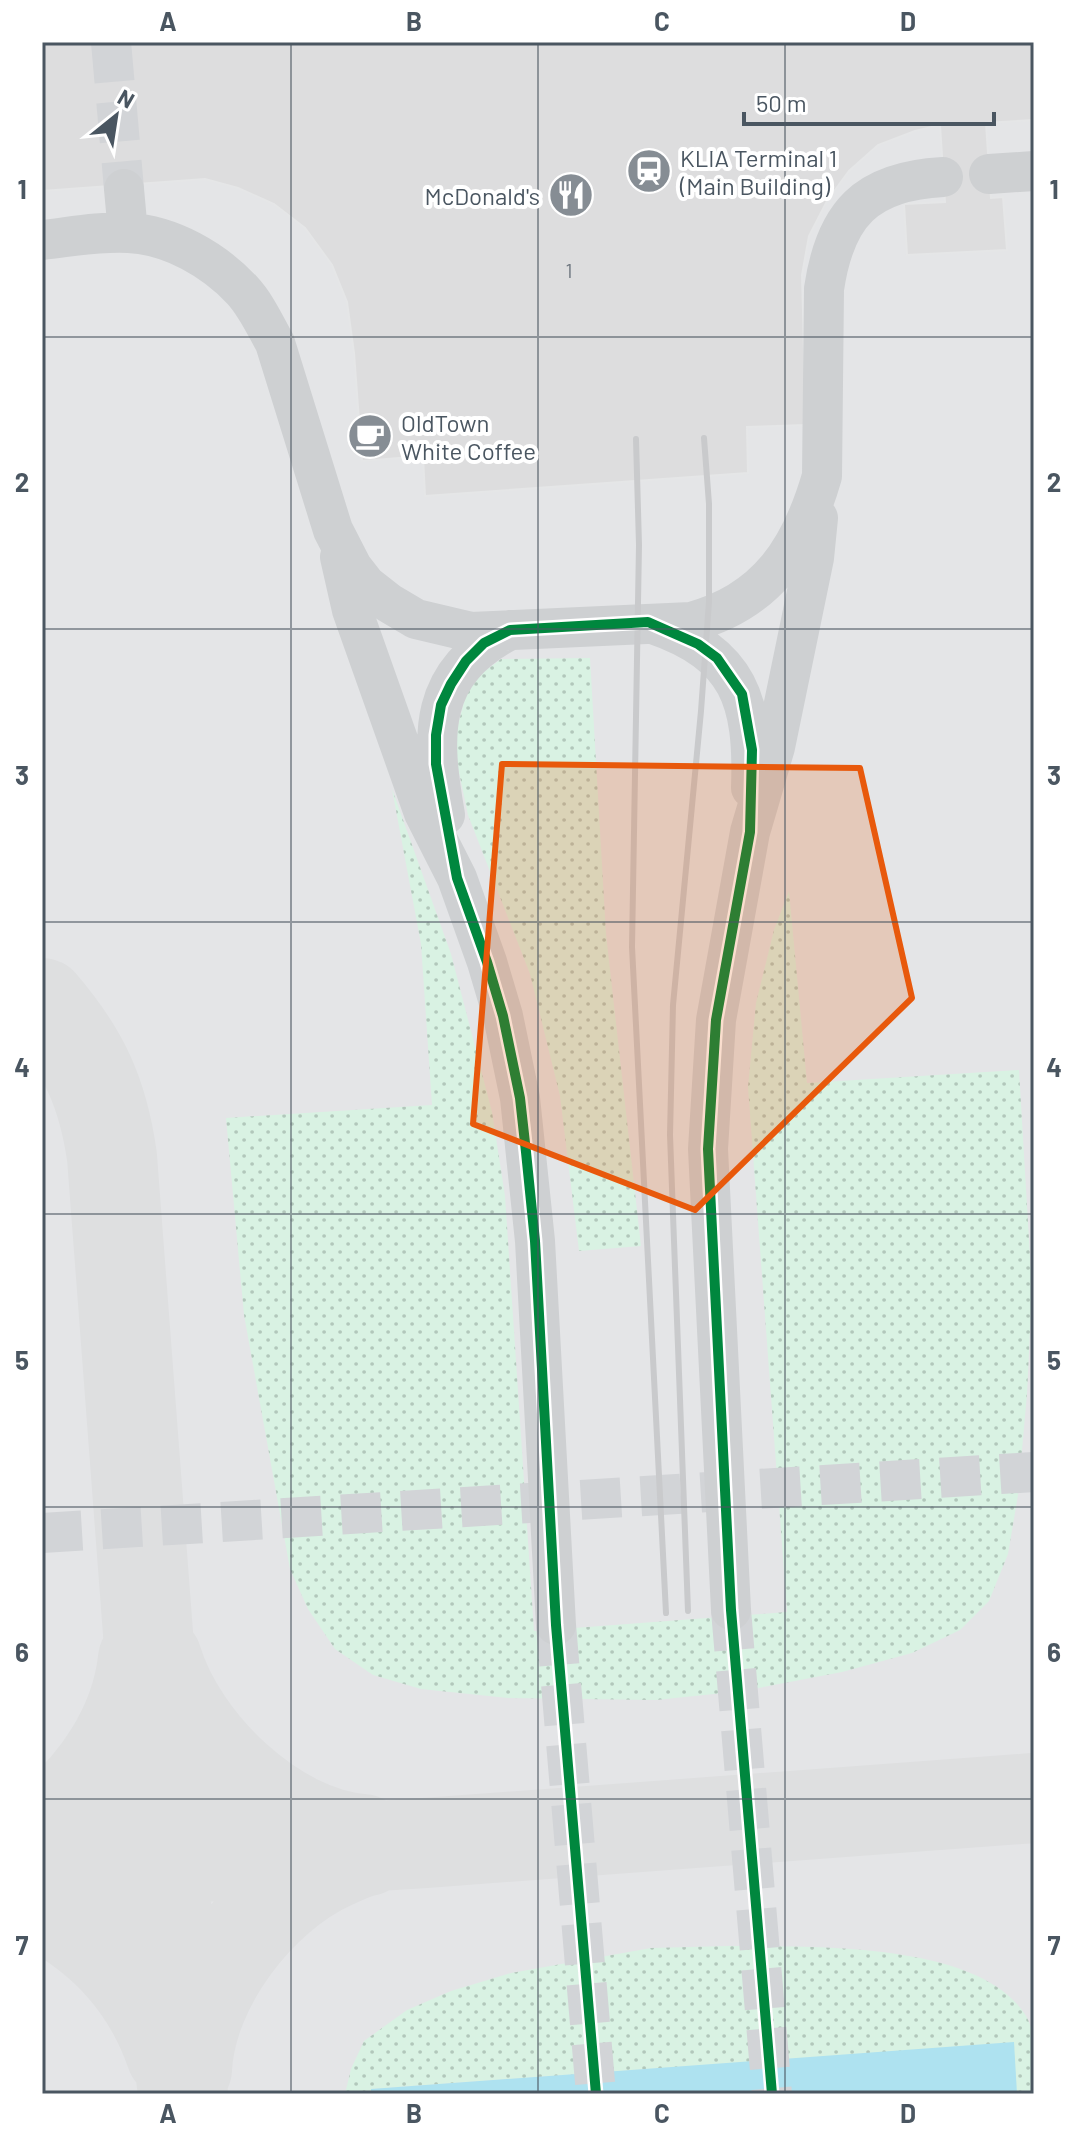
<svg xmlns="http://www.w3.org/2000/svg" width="1076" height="2136" font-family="Barlow,sans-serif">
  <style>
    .airport { fill: #e4e5e7 }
    .grass { fill: url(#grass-dots) }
    .water { fill: #aee2f0 }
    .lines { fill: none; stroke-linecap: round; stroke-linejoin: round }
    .taxiway { stroke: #dedfe0; stroke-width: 90 }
    .building { fill: #ddddde; stroke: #e5e6e7; stroke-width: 2 }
    .minor-tunnel { stroke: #d2d4d7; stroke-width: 40; stroke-dasharray: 40 20; stroke-linecap: butt }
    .minor { stroke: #ced0d2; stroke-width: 40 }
    .rail { stroke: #c9cacc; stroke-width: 6 }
    .cycleway-casing { stroke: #fff; stroke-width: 15 }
    .cycleway { stroke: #00873e; stroke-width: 10 }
    .marked { fill: #e8590c; fill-opacity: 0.2; stroke: #e8590c; stroke-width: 6; stroke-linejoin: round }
    .grid { fill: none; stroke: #4a5661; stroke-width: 2; stroke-opacity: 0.55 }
    .labels { text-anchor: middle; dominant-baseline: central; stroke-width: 8; stroke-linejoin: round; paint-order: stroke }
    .number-label { font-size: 20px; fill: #707881 }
    .poi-label { font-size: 24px; fill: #4a5661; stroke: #fff; text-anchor: start }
    .neatline { fill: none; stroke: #4a5661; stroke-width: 3 }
    .grid-label { font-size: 26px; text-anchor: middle; font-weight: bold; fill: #4a5661 }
  </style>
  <defs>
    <pattern id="grass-dots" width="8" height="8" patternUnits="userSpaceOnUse" patternTransform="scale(2)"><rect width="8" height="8" fill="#d9f2e3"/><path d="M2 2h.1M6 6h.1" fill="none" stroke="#b2c7bb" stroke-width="1.8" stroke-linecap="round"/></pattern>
  </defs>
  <rect width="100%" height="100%" fill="#f4f4f4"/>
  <path class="airport" d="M 42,42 L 1034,42 L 1034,2094 L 42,2094 Z"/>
  <path class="grass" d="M 590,658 L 606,934 L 641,1246 L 579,1251 L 560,1096 L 530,974 L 468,815 L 453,744 L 469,683 L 501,659 Z
    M 392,789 L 451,954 L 492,1112 L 505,1196 L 534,1631 L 787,1612 L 748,1087 L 756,1003 L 774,930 L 789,891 L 807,1083 L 1019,1070 L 1032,1290 L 1027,1394 L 1018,1495 L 1008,1554 L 989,1601 L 960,1630 L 912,1653 L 842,1672 L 743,1691 L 656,1700 L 508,1698 L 421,1689 L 373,1675 L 335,1649 L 308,1609 L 290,1569 L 244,1315 L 226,1118 L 432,1105 L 421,944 Z
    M 728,1946 C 807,1947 980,1940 1026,2016 C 1039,2038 1034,2070 1034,2094 L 1015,2094 L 1013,2043 L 372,2089 L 371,2094 L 345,2094 L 351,2069 L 364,2041 L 407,2010 L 451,1991 L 511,1973 L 651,1948 Z"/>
  <path class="water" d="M 1014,2042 L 1017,2094 L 371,2094 L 371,2089 Z"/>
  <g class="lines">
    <path class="taxiway" d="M 42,1003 C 84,1052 103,1093 112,1157 L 165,1858 L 168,1966 L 183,2094
      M 157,1659 C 182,1741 274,1832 363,1839
      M 42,1825 C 95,1788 136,1724 143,1659
      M 42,1867 L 425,1843 L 1034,1798
      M 42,1906 C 105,1940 148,1987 171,2054
      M 187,2069 C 191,1987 260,1897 333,1864 C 344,1859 355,1853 367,1851"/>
  </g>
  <path class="building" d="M 42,42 L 1034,42 L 1034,120 L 986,123 L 991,198 L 1003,197 L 1007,250 L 907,255 L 904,204 L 945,202 L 940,125 L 915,131 L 878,145 L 849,171 L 827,201 L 809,236 L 802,275 L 806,425 L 747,427 L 748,473 L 425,496 L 423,456 L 362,461 L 354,353 L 347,302 L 332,265 L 305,228 L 274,204 L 238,188 L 205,179 L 42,191 Z"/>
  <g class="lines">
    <path class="minor-tunnel" d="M 111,42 L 124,189
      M 42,1533 L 1034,1472
      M 731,1610 L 772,2094
      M 556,1625 L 596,2094"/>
    <path class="minor" d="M 989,174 L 1034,171
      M 124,189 L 128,233
      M 42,240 C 70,237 100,231 129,233 C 171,235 214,260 242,290 C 256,305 265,325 275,343 L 333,530 L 352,567 L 366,585 L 389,603 L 416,619 L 471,632 L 691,622 C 767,602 801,549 822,476 L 824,289 C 835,214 866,181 943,177
      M 340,557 L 352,610 L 424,813 L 457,878 L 487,962 L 503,1016 L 520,1098 L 535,1241 L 556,1625
      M 653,624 C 740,654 754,701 751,788
      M 445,815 C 431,735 427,673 510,630
      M 731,1610 L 708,1149 L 716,1020 L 750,832 L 775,747 L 814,558 L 818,518"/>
    <path class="rail" d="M 636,439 L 639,545 L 632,947 L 666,1613
      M 688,1611 L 670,1135 L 673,1005 L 701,711 L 709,602 L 709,504 L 704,438"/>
    <g class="cycleway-casing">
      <path id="cycleway" d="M 596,2094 L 556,1625 L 535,1241 L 526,1152 L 520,1098 L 503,1016 L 487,962 L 457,878 L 436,764 L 436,735 L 441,705 L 451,684 L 466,661 L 484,643 L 510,630 L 648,622 L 698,644 L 717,658 L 742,694 L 752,750 L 750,832 L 716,1020 L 708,1149 L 731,1610 L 772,2094"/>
    </g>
    <use href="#cycleway" class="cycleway"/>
  </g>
  <path class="marked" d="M 502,764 L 860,768 L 912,998 L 695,1210 L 473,1124 Z"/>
  <path class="grid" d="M 291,42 L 291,2094M 538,42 L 538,2094M 785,42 L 785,2094M 42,337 L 1034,337M 42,629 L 1034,629M 42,922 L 1034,922M 42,1214 L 1034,1214M 42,1507 L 1034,1507M 42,1799 L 1034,1799"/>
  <defs>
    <g id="station-disc" transform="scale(2.3)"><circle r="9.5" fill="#868d94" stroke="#fff"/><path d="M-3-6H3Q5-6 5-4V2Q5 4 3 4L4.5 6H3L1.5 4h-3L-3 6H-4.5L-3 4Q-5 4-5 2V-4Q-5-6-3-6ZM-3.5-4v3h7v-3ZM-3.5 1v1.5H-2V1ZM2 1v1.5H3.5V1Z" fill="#fff"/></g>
    <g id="restaurant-disc" transform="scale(2.3)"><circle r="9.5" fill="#868d94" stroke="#fff"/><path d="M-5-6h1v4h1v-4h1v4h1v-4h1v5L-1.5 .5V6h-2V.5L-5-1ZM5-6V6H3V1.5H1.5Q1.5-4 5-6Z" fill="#fff"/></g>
    <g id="cafe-disc" transform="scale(2.3)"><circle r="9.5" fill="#868d94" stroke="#fff"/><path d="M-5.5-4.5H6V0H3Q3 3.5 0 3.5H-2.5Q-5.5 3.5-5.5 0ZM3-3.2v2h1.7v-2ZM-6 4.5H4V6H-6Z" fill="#fff"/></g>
  </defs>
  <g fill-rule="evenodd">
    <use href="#station-disc" x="649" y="171"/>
    <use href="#restaurant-disc" x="571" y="195"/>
    <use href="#cafe-disc" x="370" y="436"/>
  </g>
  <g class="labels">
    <g class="number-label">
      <text x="569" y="270">1</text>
    </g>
    <g class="poi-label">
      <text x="680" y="157">KLIA Terminal 1<tspan x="680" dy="28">(Main Building)</tspan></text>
      <text x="540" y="195" text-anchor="end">McDonald's</text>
      <text x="401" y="422">OldTown<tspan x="401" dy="28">White Coffee</tspan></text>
    </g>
  </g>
  <rect width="1076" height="2136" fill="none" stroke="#ffffff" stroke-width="88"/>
  <g transform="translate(116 116) rotate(30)" stroke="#ffffff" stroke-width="6" paint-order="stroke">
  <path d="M0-6L14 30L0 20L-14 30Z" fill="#4a5661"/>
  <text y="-12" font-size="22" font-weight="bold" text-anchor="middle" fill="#4a5661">N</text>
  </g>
  <path d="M744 112v12h250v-12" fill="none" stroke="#4a5661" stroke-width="4"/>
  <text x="756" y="112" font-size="24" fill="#4a5661" stroke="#ffffff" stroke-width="6" paint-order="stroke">50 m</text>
  <rect x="44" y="44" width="988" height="2048" class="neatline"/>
  <g class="grid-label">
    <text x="168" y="31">A</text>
    <text x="414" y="31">B</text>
    <text x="662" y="31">C</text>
    <text x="908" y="31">D</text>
    <text x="22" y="199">1</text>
    <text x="1054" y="199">1</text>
    <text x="22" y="492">2</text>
    <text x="1054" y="492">2</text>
    <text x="22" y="785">3</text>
    <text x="1054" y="785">3</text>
    <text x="22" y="1077">4</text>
    <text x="1054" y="1077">4</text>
    <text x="22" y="1370">5</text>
    <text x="1054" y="1370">5</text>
    <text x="22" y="1662">6</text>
    <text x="1054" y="1662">6</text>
    <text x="22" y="1955">7</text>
    <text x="1054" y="1955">7</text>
    <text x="168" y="2123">A</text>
    <text x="414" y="2123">B</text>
    <text x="662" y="2123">C</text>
    <text x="908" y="2123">D</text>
  </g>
</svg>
